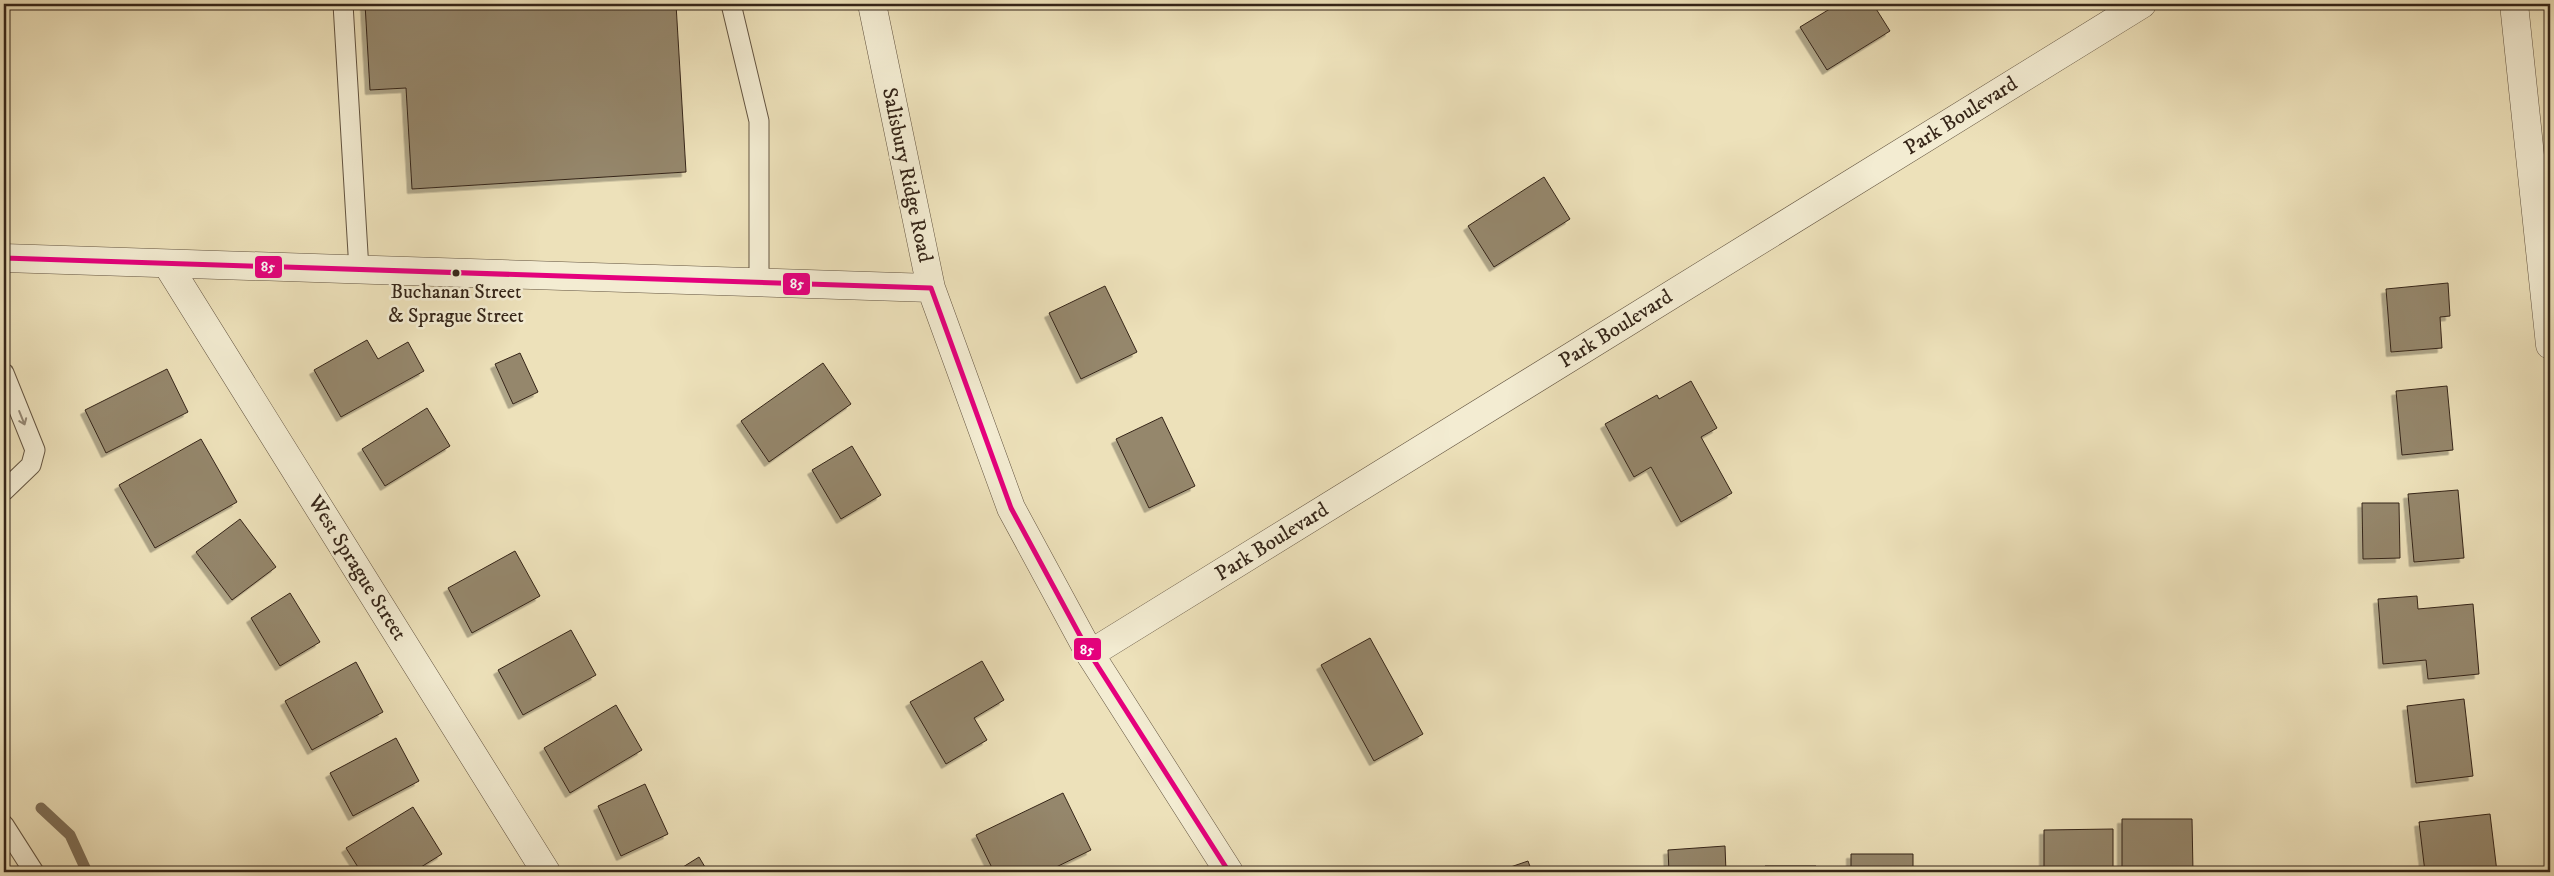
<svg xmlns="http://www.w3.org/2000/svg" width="2554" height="876" font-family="'IM FELL DW Pica',serif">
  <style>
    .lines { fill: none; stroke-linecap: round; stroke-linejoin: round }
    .stream { stroke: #7e6f58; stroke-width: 11 }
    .building { fill: #95876c; stroke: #352518; filter: url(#shadow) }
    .service-casing { stroke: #635440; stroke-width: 21 }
    .minor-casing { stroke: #635440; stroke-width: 29 }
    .tertiary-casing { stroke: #635440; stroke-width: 29 }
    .service { stroke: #f3ecd2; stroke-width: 19 }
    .minor { stroke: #f3ecd2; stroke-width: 28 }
    .tertiary { stroke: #f3ecd2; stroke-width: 28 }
    .bus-1-casing { stroke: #f3ecd2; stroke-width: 9 }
    .bus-1 { stroke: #e5007d; stroke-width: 5 }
    .oneway { stroke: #948875 }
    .bus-dot { fill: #352518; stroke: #f3ecd2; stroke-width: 2 }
    .labels { text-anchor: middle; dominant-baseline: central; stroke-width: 5; stroke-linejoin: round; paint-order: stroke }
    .bus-label { font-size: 20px; fill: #352518; stroke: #f3ecd2 }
    .street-label { font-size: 21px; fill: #352518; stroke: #f3ecd2 }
    .line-badge { stroke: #f3ecd2; stroke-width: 2 }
    .badge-label { font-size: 14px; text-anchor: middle; font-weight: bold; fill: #fff }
  </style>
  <defs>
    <filter id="shadow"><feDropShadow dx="-4.5" dy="4.5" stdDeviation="0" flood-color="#0004"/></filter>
  </defs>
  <rect width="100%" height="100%" fill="#ede1ba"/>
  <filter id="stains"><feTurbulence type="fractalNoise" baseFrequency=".004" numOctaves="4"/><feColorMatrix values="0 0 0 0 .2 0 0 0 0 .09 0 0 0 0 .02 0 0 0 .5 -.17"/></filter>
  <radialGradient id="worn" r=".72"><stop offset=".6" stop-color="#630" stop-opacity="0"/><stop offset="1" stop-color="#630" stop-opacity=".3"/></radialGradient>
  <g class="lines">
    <path class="stream" d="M 41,808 L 70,835 L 87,872"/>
  </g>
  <path class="building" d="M 365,4 L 676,4 L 686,172 L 412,189 L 406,88 L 370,90 Z
    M 1838,4 L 1873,4 L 1890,31 L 1827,70 L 1800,27 Z
    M 1544,177 L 1570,219 L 1494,267 L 1468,226 Z
    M 2448,283 L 2450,316 L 2440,317 L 2442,348 L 2391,352 L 2386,289 Z
    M 1105,286 L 1137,352 L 1081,379 L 1049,313 Z
    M 367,340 L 378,359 L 408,342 L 424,371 L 341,417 L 314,370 Z
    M 520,353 L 538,392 L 513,404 L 495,364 Z
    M 823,363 L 851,404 L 769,462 L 741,421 Z
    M 167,369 L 188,412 L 106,453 L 85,410 Z
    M 1691,381 L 1717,428 L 1701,437 L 1732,493 L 1681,522 L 1651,467 L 1634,477 L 1605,424 L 1657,395 L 1659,399 Z
    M 2447,386 L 2453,450 L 2402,455 L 2396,391 Z
    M 427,408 L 450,446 L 385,486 L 362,449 Z
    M 1162,417 L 1195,486 L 1149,508 L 1116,439 Z
    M 201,439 L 237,502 L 155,548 L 119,485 Z
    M 852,446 L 881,495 L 841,519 L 812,470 Z
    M 2458,490 L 2464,558 L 2414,562 L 2408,494 Z
    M 2362,503 L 2399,503 L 2400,558 L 2363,559 Z
    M 240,519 L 276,567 L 232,600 L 196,552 Z
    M 515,551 L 540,596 L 472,633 L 448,588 Z
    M 290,593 L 320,642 L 280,666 L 251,618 Z
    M 2417,596 L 2418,609 L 2473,604 L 2479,674 L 2428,679 L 2426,660 L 2383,664 L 2378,599 Z
    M 571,630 L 596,675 L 523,715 L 498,670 Z
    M 1370,638 L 1423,734 L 1374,761 L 1321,665 Z
    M 982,661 L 1004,700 L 974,718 L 987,740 L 946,764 L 910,702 Z
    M 356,662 L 383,712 L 312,750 L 285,701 Z
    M 2464,699 L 2473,776 L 2416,783 L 2407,706 Z
    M 616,705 L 642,750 L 570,793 L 544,748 Z
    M 396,738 L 419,781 L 353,816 L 330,773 Z
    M 645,784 L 668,834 L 621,856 L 598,806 Z
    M 1063,793 L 1091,850 L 1046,872 L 994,872 L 976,835 Z
    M 413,807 L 442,854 L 413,872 L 361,872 L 346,848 Z
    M 2490,814 L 2497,872 L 2425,872 L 2419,822 Z
    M 2122,819 L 2192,819 L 2193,872 L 2122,872 Z
    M 2113,829 L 2113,872 L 2044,872 L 2044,830 Z
    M 1725,846 L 1726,872 L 1669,872 L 1668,850 Z
    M 1851,854 L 1913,854 L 1913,872 L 1851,872 Z
    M 699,857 L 708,872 L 675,872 Z
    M 1528,861 L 1532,872 L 1496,872 Z
    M 1765,866 L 1816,866 L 1816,872 L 1765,872 Z"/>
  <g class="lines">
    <g class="service-casing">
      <path id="service" d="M 343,4 L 359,270
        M 731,4 L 759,121 L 759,282
        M 4,373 L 35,450 L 31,465 L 4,491
        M 4,825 L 34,872"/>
    </g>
    <g class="minor-casing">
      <path id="minor" d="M 2514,4 L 2550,345
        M 167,264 L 546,872
        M 1090,654 L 2142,4"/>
    </g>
    <g class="tertiary-casing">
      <path id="tertiary" d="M 872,4 L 931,288 L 1011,508 L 1090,654 L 1229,872
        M 4,258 L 931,288"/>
    </g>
    <use href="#service" class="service"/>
    <use href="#minor" class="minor"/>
    <use href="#tertiary" class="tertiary"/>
    <g class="bus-1-casing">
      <path id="bus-1" d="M 4,258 L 931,288 L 1011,508 L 1090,654 L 1229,872"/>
    </g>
    <use href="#bus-1" class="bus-1"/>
  </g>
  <defs><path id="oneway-shaft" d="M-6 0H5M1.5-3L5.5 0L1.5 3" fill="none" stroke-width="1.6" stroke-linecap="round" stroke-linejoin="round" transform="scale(1.25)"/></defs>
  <use class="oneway" href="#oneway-shaft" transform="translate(22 418) rotate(68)"/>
  <circle class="bus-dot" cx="456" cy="273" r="4.5"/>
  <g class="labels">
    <g class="bus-label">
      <text x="456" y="292">Buchanan Street<tspan x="456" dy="24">&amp; Sprague Street</tspan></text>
    </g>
    <g class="street-label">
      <text transform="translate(1961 116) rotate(-32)">Park Boulevard</text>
      <text transform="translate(907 175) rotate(78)">Salisbury Ridge Road</text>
      <text transform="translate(1616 329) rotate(-32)">Park Boulevard</text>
      <text transform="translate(1272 542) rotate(-32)">Park Boulevard</text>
      <text transform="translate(357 568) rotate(58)">West Sprague Street</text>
    </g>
  </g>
  <g class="line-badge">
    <rect x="254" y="255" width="29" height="24" rx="5" fill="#e5007d"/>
    <rect x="782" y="272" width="29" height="24" rx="5" fill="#e5007d"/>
    <rect x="1073" y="637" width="29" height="24" rx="5" fill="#e5007d"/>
  </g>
  <g class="badge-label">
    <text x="268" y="271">85</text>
    <text x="797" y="288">85</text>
    <text x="1087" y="654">85</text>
  </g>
  <rect width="2554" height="876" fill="none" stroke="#ede1ba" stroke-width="20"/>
  <rect x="5" y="5" width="2544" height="866" fill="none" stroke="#352518" stroke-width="2.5"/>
  <rect x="10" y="10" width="2534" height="856" fill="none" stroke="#352518"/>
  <rect width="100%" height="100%" filter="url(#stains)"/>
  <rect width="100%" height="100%" fill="url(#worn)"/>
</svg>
